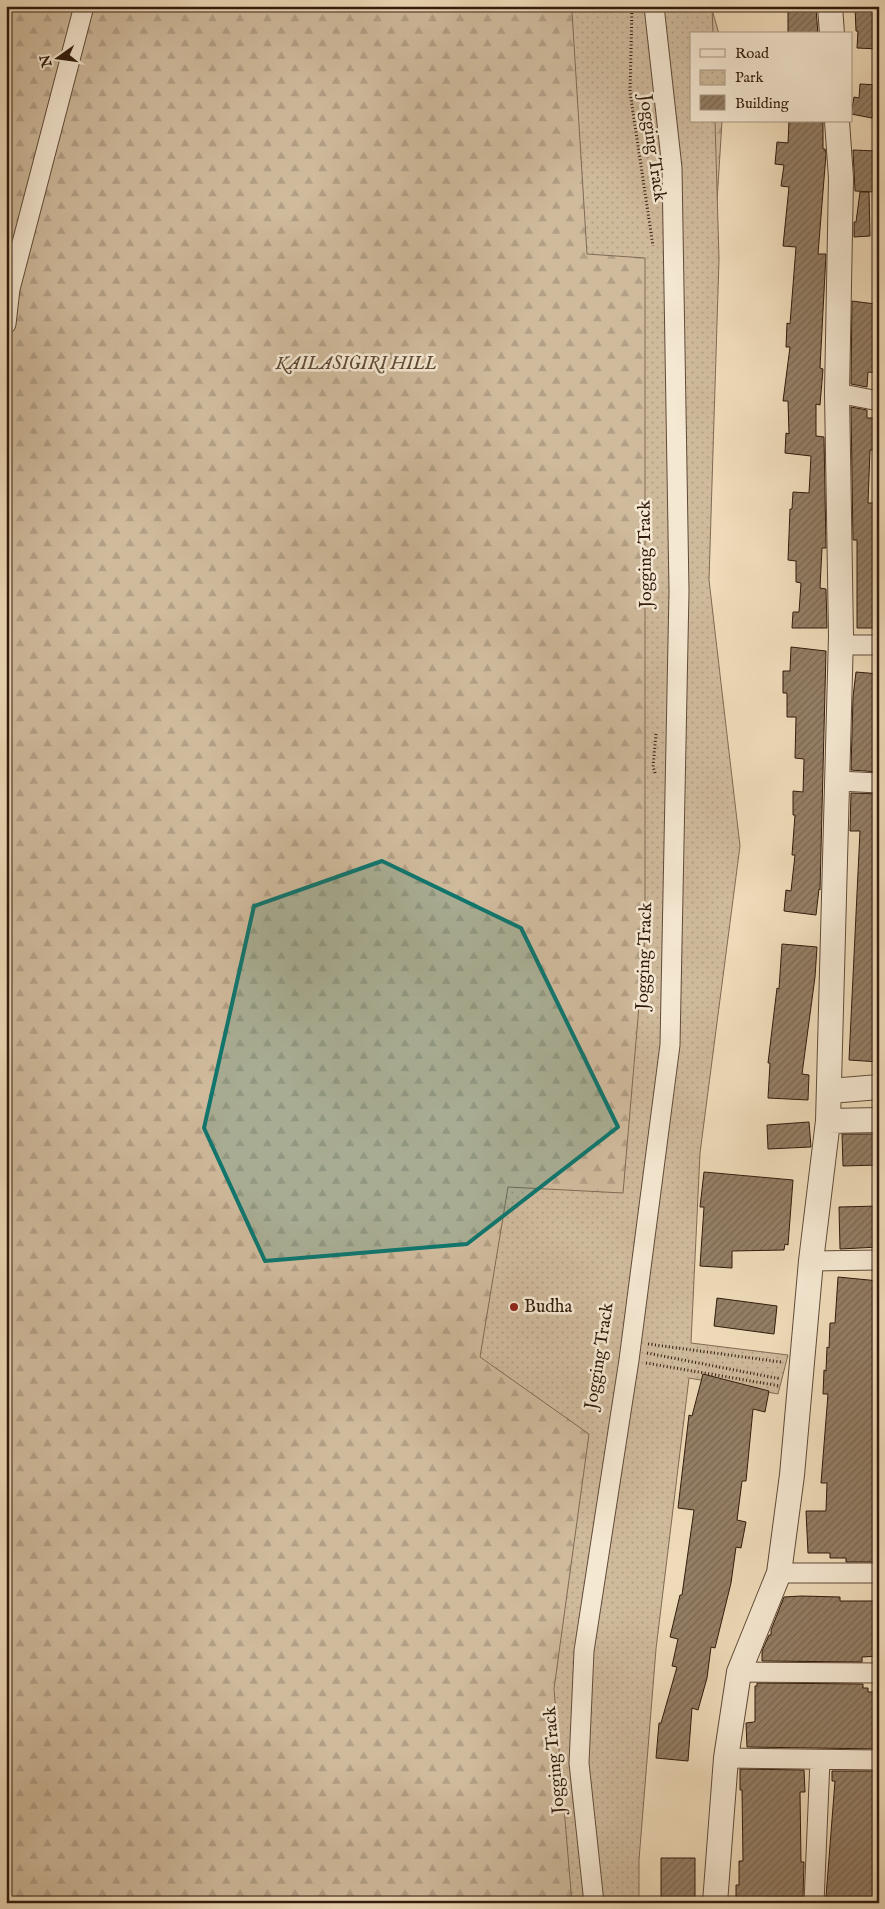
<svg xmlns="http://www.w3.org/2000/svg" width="885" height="1909" font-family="'IM FELL English',serif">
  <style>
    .forest { fill: url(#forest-firs); stroke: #806a54 }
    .park { fill: url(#park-dots); stroke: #806a54 }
    .building { fill: url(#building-hatch); stroke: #311b0d }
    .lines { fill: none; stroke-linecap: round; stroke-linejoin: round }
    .minor-casing { stroke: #604b38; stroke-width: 21 }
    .tertiary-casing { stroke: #604b38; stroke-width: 26 }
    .path { stroke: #311b0d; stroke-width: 3; stroke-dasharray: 1 2.5; stroke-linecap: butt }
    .minor { stroke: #f5e8d2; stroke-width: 19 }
    .tertiary { stroke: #f5e8d2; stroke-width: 24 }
    .marked { fill: #0f766e; fill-opacity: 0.2; stroke: #0f766e; stroke-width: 4; stroke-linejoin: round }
    .poi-dot { fill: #8f2418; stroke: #f5e8d2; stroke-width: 2 }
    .labels { text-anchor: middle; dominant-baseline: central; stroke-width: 5; stroke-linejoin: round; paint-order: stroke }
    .street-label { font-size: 18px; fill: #311b0d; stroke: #f5e8d2 }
    .park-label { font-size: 18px; font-style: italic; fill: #604b38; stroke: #f5e8d2 }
    .poi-label { font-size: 18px; fill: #311b0d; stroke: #f5e8d2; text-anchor: start }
  </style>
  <defs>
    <pattern id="forest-firs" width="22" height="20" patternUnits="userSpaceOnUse" patternTransform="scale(1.25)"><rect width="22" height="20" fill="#cfba9c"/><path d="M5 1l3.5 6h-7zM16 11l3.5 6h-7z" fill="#b29f85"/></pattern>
    <pattern id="park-dots" width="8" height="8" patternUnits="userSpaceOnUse" patternTransform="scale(1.25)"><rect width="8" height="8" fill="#cfba9c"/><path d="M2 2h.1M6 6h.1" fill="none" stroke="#b29f85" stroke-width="1.8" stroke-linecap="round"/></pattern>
    <pattern id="building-hatch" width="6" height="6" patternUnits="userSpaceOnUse" patternTransform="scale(1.25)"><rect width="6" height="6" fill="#947f66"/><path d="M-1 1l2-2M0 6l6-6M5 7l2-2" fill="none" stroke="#796752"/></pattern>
  </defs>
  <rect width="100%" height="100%" fill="#efdbb9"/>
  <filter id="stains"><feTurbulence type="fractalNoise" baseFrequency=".004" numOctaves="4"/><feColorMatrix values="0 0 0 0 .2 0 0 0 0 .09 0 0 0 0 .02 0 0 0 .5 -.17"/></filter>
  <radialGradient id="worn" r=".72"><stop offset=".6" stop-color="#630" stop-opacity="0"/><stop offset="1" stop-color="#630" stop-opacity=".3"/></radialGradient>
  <path class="forest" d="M 6,6 L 711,6 L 719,34 L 691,34 L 691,121 L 722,121 L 618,1805 L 616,1903 L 6,1903 Z"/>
  <path class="park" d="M 606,6 L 712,6 L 713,34 L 691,34 L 691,121 L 715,121 L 719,259 L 709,580 L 740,846 L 700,1153 L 691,1343 L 788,1355 L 778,1394 L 689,1378 L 656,1649 L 639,1860 L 639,1903 L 572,1903 L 554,1689 L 589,1434 L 480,1357 L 508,1187 L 623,1193 L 645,936 L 645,258 L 587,254 L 572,12 Z"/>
  <path class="building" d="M 855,6 L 879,6 L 879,49 L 857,48 L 858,31 L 856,31 Z
    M 788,9 L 816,9 L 818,34 L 788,34 Z
    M 860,84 L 879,85 L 872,118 L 851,114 L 854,97 L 859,98 Z
    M 789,121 L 823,121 L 823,149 L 825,149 L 826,154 L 818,254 L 826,254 L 820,368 L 823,369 L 820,405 L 816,404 L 816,436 L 824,437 L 826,548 L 822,548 L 820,588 L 826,589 L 827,628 L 792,628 L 793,612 L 799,612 L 801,583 L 796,582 L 796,561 L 788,560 L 790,509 L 792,509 L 793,492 L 809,493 L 811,456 L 785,453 L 786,433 L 789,434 L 788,401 L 783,401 L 790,347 L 786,347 L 787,323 L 790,324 L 796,247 L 783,246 L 789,187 L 781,186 L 784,165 L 775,164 L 777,142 L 788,143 Z
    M 853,150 L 876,151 L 874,192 L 855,191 Z
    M 860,192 L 869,192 L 870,236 L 854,237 L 854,222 L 856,222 Z
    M 852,301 L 875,304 L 875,308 L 879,309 L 879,373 L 868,372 L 867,387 L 851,384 Z
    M 851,407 L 867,410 L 867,418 L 879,418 L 879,450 L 870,450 L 868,503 L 879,503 L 878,628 L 857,628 L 857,540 L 853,540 Z
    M 791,647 L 826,651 L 820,890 L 819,889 L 816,915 L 784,911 L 786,890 L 791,891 L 795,855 L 792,855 L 795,815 L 793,815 L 793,791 L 803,792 L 804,759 L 795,758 L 796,717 L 787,717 L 787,693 L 783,693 L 783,671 L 790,671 Z
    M 856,672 L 879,674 L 879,772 L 851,770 L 853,697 Z
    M 851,793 L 879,794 L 879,1062 L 849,1060 L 860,831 L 850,831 Z
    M 782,944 L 817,947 L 815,977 L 802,1074 L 809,1075 L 808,1100 L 768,1098 L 770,1063 L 768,1063 L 777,988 L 779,989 Z
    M 809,1122 L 811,1147 L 768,1149 L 767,1125 Z
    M 842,1134 L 879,1134 L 879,1165 L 843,1166 Z
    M 704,1172 L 793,1180 L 788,1245 L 785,1244 L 784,1250 L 732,1251 L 732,1268 L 700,1266 L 704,1207 L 700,1207 Z
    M 879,1206 L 879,1247 L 840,1249 L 839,1207 Z
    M 838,1277 L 879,1281 L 879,1562 L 846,1562 L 846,1558 L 830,1558 L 830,1553 L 808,1553 L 806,1511 L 826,1511 L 827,1483 L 821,1483 L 828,1394 L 823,1394 L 824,1370 L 826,1371 L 827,1347 L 829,1348 L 830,1323 L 835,1323 Z
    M 717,1298 L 777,1306 L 774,1334 L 714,1326 Z
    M 703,1374 L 769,1391 L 765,1412 L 753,1409 L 746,1481 L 742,1481 L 737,1520 L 746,1522 L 741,1548 L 736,1547 L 731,1583 L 715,1648 L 711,1647 L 707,1678 L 698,1710 L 692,1708 L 688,1761 L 656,1758 L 659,1723 L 661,1723 L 677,1667 L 672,1666 L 678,1639 L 670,1637 L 680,1595 L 682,1595 L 694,1510 L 678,1508 L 689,1415 L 692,1416 Z
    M 801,1596 L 840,1597 L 840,1601 L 879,1601 L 879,1656 L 862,1657 L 862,1662 L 762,1661 L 762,1651 L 769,1635 L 771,1635 L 771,1630 L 784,1597 Z
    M 757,1683 L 863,1684 L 863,1688 L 868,1688 L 868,1692 L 879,1692 L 879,1749 L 747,1747 L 746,1723 L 754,1722 L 755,1721 L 755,1686 L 757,1686 Z
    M 740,1769 L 804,1770 L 805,1792 L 800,1792 L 801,1862 L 804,1862 L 803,1897 L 767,1897 L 767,1903 L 736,1903 L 736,1885 L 739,1885 L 739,1861 L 743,1861 L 742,1790 L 740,1790 Z
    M 832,1771 L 879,1771 L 879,1903 L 859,1903 L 859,1901 L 830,1899 L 830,1897 L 826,1897 L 835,1781 L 832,1781 Z
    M 661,1858 L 695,1858 L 695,1902 L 661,1902 Z"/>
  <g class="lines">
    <g class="minor-casing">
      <path id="minor" d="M 6,324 L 10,289 L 84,6
        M 837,393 L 879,401
        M 841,645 L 879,645
        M 838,781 L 879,783
        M 811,1261 L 879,1260
        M 779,1573 L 879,1573
        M 739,1672 L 879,1673
        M 726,1758 L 879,1760
        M 594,1903 L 579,1763 L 584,1651 L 629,1360 L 670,1045 L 679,591 L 672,168 L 654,6
        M 814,1903 L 820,1760"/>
    </g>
    <g class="tertiary-casing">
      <path id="tertiary" d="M 830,6 L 832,34
        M 830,1091 L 879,1087
        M 828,1121 L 879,1120
        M 715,1903 L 726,1758 L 739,1672 L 779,1573 L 792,1475 L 811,1261 L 828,1121 L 841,636 L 837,393 L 841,178 L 837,121"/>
    </g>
    <path class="path" d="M 632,6 L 630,92 L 653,246
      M 656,734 L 653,767 L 656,775
      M 648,1344 L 781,1362
      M 647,1353 L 781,1379
      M 646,1363 L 780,1386"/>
    <use href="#minor" class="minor"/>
    <use href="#tertiary" class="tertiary"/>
  </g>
  <path class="marked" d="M 382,861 L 521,928 L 618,1127 L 467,1244 L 265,1261 L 204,1128 L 254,906 Z"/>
  <circle class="poi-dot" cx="514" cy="1307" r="5"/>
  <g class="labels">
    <g class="street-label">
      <text transform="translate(652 148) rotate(82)">Jogging Track</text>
      <text transform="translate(646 554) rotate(-91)">Jogging Track</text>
      <text transform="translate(645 956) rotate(-88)">Jogging Track</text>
      <text transform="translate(600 1356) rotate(-81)">Jogging Track</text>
      <text transform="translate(555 1760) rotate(-95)">Jogging Track</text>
    </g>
    <g class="park-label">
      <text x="356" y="364">KAILASIGIRI HILL</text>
    </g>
    <g class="poi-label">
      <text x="524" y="1307">Budha</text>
    </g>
  </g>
  <rect width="885" height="1909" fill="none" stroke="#efdbb9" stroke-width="25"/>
  <rect x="8" y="8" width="870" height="1894" fill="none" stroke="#311b0d" stroke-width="2.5"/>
  <rect x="12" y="12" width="860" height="1884" fill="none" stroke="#311b0d"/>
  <rect x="690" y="32" width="162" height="90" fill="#f5e8d2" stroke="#a79683"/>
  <rect x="700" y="49" width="25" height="8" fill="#f5e8d2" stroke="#a79683"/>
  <text x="735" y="58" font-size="15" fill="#311b0d">Road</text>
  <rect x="700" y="70" width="25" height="15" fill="url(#park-dots)" stroke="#a79683"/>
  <text x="735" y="82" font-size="15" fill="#311b0d">Park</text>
  <rect x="700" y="95" width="25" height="15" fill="url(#building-hatch)" stroke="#a79683"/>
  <text x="735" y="108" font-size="15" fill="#311b0d">Building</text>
  <g transform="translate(58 58) rotate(256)" stroke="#f5e8d2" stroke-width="4" paint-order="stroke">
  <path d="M0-4L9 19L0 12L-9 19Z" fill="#311b0d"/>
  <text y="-8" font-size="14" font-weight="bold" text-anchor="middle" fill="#311b0d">N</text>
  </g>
  <rect width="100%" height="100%" filter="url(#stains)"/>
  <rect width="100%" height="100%" fill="url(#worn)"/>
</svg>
